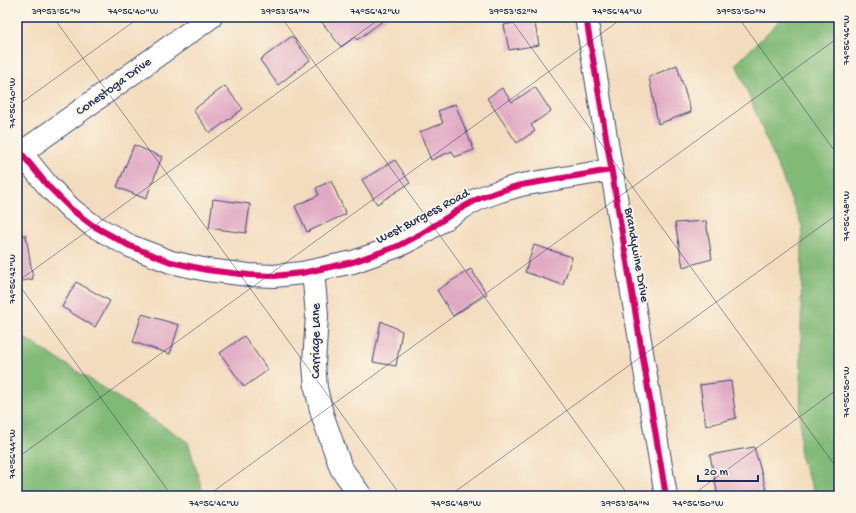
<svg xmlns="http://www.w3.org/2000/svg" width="856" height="513" font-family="'Gochi Hand',sans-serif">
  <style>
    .forest { fill: #81ba77; stroke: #4e746a }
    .building { fill: #e1aac4 }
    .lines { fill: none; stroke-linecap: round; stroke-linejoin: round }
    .minor-casing { stroke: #3b496c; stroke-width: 24 }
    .minor { stroke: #fff; stroke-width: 22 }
    .cycleway-casing { stroke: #fcf5e5; stroke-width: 8 }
    .cycleway { stroke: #d6006c; stroke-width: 6 }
    .ticks { fill: none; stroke: #1b2f5e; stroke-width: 1; stroke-opacity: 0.45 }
    .labels { text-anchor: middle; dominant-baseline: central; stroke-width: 4; stroke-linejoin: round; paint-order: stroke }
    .street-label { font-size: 13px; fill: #1b2f5e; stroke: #fcf5e5 }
    .neatline { fill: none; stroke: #1b2f5e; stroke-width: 1.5 }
    .ticks-label { font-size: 10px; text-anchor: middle; fill: #1b2f5e }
  </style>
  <rect width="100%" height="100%" fill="#fcf5e5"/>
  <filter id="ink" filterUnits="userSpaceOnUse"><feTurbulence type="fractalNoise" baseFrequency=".025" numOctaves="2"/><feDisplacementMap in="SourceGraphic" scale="8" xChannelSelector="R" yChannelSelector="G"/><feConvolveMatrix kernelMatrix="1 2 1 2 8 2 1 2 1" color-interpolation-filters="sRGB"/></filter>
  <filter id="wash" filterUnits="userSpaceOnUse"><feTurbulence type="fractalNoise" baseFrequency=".012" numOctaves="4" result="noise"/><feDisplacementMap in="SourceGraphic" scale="16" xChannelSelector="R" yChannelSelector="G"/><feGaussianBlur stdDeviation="0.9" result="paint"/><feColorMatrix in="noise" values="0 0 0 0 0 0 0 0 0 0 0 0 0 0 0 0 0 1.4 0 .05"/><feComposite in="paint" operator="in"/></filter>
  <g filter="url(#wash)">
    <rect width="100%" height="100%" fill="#f3dcbd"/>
    <path class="forest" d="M 783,17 L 839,17 L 839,496 L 816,496 L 800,456 L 802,226 L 736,64 Z
      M 17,333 L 188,442 L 204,496 L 17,496 Z"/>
    <g id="blocks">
      <path class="building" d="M 318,17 L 388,17 L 357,40 L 355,37 L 341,47 Z
        M 534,19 L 539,45 L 509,50 L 504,25 Z
        M 292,36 L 310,60 L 278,85 L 260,60 Z
        M 677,65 L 691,112 L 658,124 L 649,77 Z
        M 225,86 L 243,109 L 210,133 L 193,110 Z
        M 535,87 L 551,111 L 531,125 L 535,131 L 517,143 L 487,98 L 502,88 L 512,102 Z
        M 455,104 L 474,150 L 455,157 L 452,151 L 431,160 L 420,132 L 443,123 L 438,111 Z
        M 134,145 L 162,157 L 146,199 L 117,187 Z
        M 395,160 L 410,183 L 377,204 L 362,180 Z
        M 331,181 L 346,214 L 307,232 L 295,206 L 319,195 L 316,188 Z
        M 213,199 L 250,204 L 246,233 L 209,228 Z
        M 706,221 L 712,259 L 683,267 L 675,223 Z
        M 26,235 L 33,279 L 17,282 L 17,236 Z
        M 534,245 L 572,257 L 563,285 L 525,272 Z
        M 471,269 L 487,294 L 453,316 L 437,290 Z
        M 76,282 L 110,301 L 95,327 L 62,307 Z
        M 142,314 L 179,325 L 170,354 L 133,342 Z
        M 381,321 L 402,331 L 396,366 L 373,362 Z
        M 244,336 L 268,370 L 244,387 L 220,353 Z
        M 731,381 L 736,418 L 706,426 L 700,385 Z
        M 754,447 L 766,489 L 736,496 L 718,496 L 710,455 Z"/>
    </g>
  </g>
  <g filter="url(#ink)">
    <use href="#blocks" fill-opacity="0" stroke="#3b496c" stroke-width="1"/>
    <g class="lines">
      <g class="minor-casing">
        <path id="minor" d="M 586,17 L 666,496
          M 17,148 L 48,186 L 71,209 L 92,225 L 130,246 L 171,262 L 207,270 L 249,275 L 274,276 L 302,273 L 353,262 L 398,246 L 421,234 L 460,209 L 480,198 L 500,191 L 521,185 L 611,170
          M 17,156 L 211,17
          M 313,271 L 317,315 L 314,364 L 316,388 L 322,414 L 341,468 L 361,496"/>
      </g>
      <use href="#minor" class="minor"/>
      <g class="cycleway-casing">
        <path id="cycleway" d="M 586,17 L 666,496
          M 17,148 L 48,186 L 71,209 L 92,225 L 130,246 L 171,262 L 207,270 L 249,275 L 274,276 L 302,273 L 353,262 L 398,246 L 421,234 L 460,209 L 480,198 L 500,191 L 521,185 L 611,170"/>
      </g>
      <use href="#cycleway" class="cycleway"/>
    </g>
  </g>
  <path class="ticks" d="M 53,17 L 401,496M 281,17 L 629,496M 509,17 L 839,471M 738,17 L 839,157M 17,106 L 140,17M 17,282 L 382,17M 17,282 L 172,496M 17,458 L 624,17M 207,496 L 839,37M 449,496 L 839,213M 691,496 L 839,388"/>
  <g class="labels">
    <g class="street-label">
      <text transform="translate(114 87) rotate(-36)">Conestoga Drive</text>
      <text transform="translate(423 217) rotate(-28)">West Burgess Road</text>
      <text transform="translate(636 255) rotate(80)">Brandywine Drive</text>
      <text transform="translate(316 341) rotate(-90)">Carriage Lane</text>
    </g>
  </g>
  <rect width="856" height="513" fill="none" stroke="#fcf5e5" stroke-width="44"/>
  <path d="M698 475v6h60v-6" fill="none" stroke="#1b2f5e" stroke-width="2"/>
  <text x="704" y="475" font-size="12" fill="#1b2f5e" stroke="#fcf5e5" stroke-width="3" paint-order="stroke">20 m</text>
  <rect x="22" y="22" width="812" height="469" class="neatline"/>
  <g class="ticks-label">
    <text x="56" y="14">39°53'56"N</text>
    <text x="133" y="14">74°56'40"W</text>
    <text x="285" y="14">39°53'54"N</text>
    <text x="375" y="14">74°56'42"W</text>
    <text x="513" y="14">39°53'52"N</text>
    <text x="617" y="14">74°56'44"W</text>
    <text x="741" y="14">39°53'50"N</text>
    <text transform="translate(845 40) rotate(-90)" y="4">74°56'46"W</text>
    <text transform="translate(11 103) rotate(-90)" y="4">74°56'40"W</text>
    <text transform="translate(845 216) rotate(-90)" y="4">74°56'48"W</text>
    <text transform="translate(11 279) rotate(-90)" y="4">74°56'42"W</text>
    <text transform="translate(845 392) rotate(-90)" y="4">74°56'50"W</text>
    <text transform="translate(11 454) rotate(-90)" y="4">74°56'44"W</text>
    <text x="214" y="506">74°56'46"W</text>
    <text x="456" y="506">74°56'48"W</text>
    <text x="625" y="506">39°53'54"N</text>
    <text x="698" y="506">74°56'50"W</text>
  </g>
</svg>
